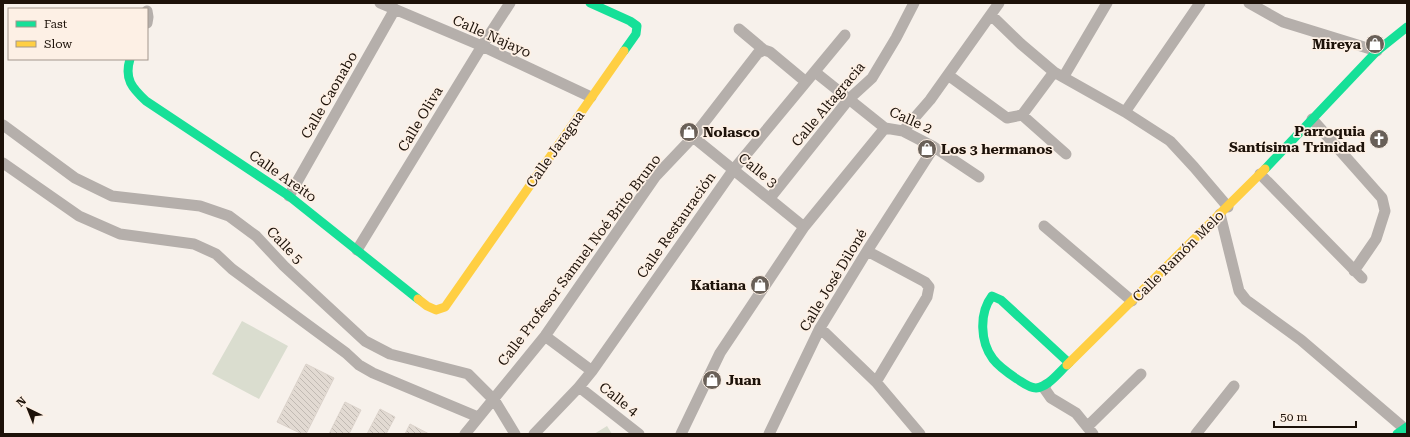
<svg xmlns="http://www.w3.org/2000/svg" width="1410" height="437" font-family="'Roboto Serif',serif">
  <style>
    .garden { fill: #daddcf }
    .building { fill: url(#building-back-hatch); stroke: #dcd3cb }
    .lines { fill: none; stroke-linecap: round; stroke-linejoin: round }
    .street { stroke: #b5afab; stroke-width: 11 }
    .fast { stroke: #16e098; stroke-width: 9 }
    .slow { stroke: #ffcf43; stroke-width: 9 }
    .labels { text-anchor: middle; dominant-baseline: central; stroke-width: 3.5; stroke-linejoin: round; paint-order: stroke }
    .street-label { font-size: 14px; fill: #1d1209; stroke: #fdf0e5 }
    .poi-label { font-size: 14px; font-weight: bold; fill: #1d1209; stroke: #fdf0e5; text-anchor: end }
  </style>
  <defs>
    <pattern id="building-back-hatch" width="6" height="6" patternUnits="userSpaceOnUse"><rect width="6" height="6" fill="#e2dad2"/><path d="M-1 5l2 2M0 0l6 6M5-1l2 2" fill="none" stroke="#c1bab3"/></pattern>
  </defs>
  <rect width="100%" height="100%" fill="#f7f1eb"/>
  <path class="garden" d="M 242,321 L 288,346 L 259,399 L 212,374 Z
    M 607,426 L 612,434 L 594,434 Z"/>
  <path class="building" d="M 306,364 L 334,378 L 306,434 L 302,434 L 277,422 Z
    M 345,402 L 361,410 L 349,434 L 329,434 Z
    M 380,409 L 395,417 L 386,434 L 367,434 Z
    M 410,424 L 429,434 L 405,434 Z"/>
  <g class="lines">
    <path class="street" d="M 380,3 L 482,46 L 591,97
      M 1249,3 L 1283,22 L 1377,51
      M 147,11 L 148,17 L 147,23
      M 991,15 L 1021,44 L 1054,72 L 1125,112 L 1170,141 L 1194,167 L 1228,207
      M 739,29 L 764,50 L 770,52 L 806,82
      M 815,72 L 885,128 L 903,131 L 934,147 L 979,177
      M 948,75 L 1007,118 L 1022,115 L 1054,72
      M 1064,76 L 1107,3
      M 1125,112 L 1200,3
      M 1022,115 L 1066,154
      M 1312,119 L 1382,198 L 1385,211 L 1376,239 L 1354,271
      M 3,125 L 75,178 L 112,196 L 200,206 L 229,216 L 256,236 L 284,266 L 365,341 L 390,354 L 468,374 L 495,401 L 515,434
      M 903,131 L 930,100 L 999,3
      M 693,137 L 804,227
      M 3,163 L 79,216 L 120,234 L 194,244 L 216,254 L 232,269 L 346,353 L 359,365 L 373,373 L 478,417
      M 1260,174 L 1362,278
      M 289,196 L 395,9
      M 770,198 L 849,99 L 872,78 L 896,38 L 914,3
      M 1220,214 L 1239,291 L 1246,300 L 1301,340 L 1405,429
      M 1044,226 L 1132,301
      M 357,250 L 482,46 L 510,3
      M 867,251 L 925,282 L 929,287 L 927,297 L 876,382
      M 820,328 L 876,382 L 920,434
      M 545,336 L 592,371
      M 1046,385 L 1044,388 L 1051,398 L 1076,413 L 1093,434
      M 579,387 L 639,434
      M 1088,426 L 1141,374
      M 465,434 L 545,336 L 655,177 L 693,137 L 758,53 L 764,50
      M 534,434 L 579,387 L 592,371 L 734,169 L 845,35
      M 681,434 L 720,353 L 804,227 L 885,128
      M 769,434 L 820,328 L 867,251 L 934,147
      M 1196,434 L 1234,386"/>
    <path class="fast" d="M 590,3 L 630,21 L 637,26 L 636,34 L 624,51
      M 130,59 C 124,79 132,88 146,101 L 289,196 L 418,299
      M 1265,169 L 1377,51 L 1407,27
      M 1067,365 C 1058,373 1048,387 1036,388 C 1029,388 1022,382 1017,379 C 1008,373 999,367 993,359 C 980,342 979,313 992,296 L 1001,300 L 1069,363
      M 1397,434 L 1407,427"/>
    <path class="slow" d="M 418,299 L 427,306 L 436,310 L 445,307 L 624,51
      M 1067,365 L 1265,169"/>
  </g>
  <defs>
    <g id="shop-disc" transform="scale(1)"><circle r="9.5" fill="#696058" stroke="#fdf0e5"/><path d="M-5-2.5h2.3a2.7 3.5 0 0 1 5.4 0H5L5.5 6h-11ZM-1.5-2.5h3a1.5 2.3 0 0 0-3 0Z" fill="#fff"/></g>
    <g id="church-disc" transform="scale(1)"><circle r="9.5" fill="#696058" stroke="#fdf0e5"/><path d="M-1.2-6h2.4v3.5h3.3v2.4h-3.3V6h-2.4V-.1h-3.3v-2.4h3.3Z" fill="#fff"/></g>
  </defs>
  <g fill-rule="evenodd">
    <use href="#shop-disc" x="1375" y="44"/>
    <use href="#shop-disc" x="689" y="132"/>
    <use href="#church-disc" x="1379" y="139"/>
    <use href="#shop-disc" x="927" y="149"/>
    <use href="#shop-disc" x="760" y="285"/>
    <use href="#shop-disc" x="712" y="380"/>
  </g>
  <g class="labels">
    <g class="street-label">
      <text transform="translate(492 36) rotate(24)">Calle Najayo</text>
      <text transform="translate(329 95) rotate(-60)">Calle Caonabo</text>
      <text transform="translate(828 104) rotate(-50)">Calle Altagracia</text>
      <text transform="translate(420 119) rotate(-59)">Calle Oliva</text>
      <text transform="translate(911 120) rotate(24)">Calle 2</text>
      <text transform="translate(555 149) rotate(-55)">Calle Jaragua</text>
      <text transform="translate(758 170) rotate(39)">Calle 3</text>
      <text transform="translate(283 176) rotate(35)">Calle Areito</text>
      <text transform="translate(676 225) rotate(-55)">Calle Restauración</text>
      <text transform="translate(285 245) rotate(46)">Calle 5</text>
      <text transform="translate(1178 256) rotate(-45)">Calle Ramón Melo</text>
      <text transform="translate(579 260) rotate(-53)">Calle Profesor Samuel Noé Brito Bruno</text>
      <text transform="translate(833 280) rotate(-59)">Calle José Diloné</text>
      <text transform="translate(619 399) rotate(38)">Calle 4</text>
    </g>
    <g class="poi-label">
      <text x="1361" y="44">Mireya</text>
      <text x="1365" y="131">Parroquia<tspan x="1365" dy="16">Santísima Trinidad</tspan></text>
      <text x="703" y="132" text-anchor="start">Nolasco</text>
      <text x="941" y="149" text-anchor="start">Los 3 hermanos</text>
      <text x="746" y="285">Katiana</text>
      <text x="726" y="380" text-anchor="start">Juan</text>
    </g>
  </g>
  <rect width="1410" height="437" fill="none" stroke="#1d1209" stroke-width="8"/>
  <rect x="8" y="8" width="140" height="52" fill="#fdf0e5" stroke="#a3978d"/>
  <rect x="16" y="21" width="20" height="6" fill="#16e098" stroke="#a3978d"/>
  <text x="44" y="28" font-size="12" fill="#1d1209">Fast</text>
  <rect x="16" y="41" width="20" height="6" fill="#ffcf43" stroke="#a3978d"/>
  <text x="44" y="48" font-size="12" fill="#1d1209">Slow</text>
  <g transform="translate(28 409) rotate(317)" stroke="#fdf0e5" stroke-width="3" paint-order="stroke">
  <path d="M0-3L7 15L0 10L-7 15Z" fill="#1d1209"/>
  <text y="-6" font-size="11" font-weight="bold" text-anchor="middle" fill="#1d1209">N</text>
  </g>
  <path d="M1274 421v6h82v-6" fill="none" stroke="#1d1209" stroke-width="2"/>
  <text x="1280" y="421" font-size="12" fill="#1d1209" stroke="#fdf0e5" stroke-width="3" paint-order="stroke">50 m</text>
</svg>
